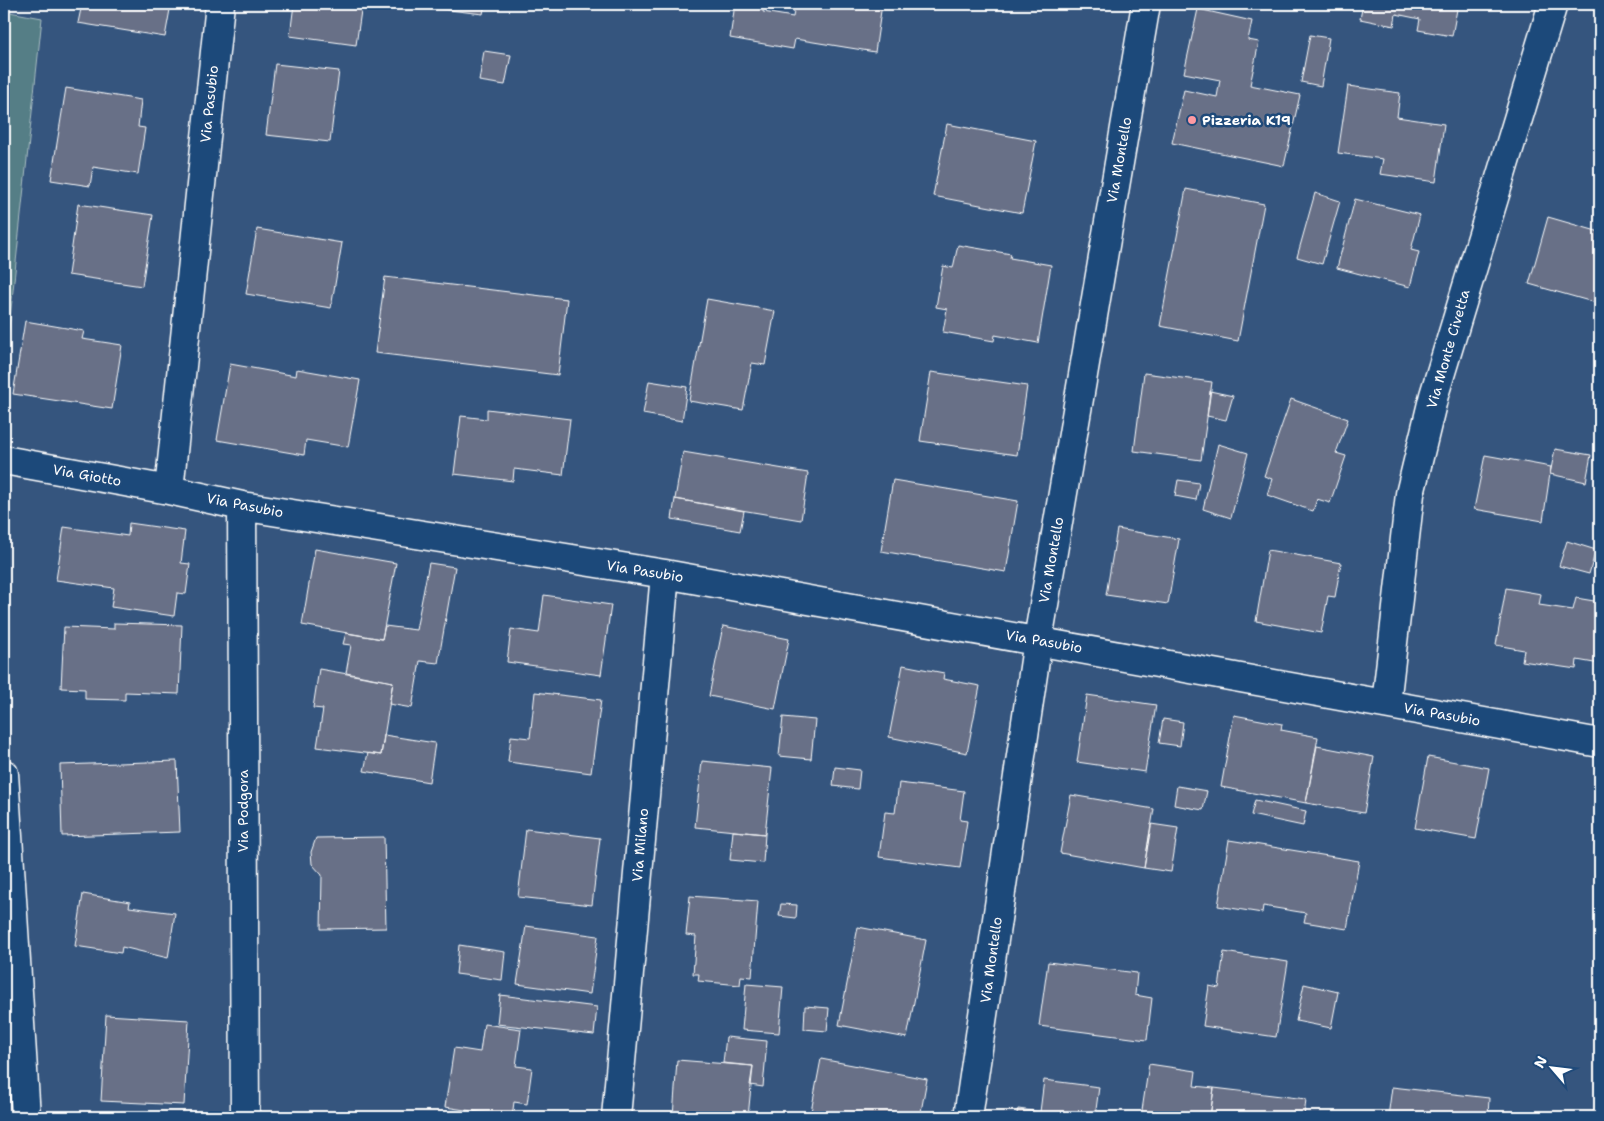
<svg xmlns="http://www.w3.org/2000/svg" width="1604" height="1121" font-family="'Shantell Sans',sans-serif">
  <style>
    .green { fill: #547e86; stroke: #aabec2 }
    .building { fill: #677087; stroke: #fff }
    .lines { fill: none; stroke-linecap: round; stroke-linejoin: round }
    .street-casing { stroke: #fff; stroke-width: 31 }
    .street { stroke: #1f4a7a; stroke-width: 28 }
    .poi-dot { fill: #ff9aa2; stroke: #1f4a7a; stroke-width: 2 }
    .labels { text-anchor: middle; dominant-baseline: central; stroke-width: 5; stroke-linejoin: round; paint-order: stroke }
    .street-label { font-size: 14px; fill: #fff; stroke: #1f4a7a }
    .poi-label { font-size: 14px; font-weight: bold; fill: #fff; stroke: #1f4a7a; text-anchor: start }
  </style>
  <rect width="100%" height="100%" fill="#35557e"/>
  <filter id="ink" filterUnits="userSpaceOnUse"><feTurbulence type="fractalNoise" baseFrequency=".02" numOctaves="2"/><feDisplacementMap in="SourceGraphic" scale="10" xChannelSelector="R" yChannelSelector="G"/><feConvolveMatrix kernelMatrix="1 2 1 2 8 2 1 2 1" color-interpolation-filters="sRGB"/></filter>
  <g filter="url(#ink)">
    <path class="green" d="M 4,11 L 42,18 L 4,375 Z"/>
    <path class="building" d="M 82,4 L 171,4 L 165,37 L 78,23 Z
      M 294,4 L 362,4 L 356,45 L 290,36 Z
      M 416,4 L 485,4 L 483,14 L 416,6 Z
      M 735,4 L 764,5 L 763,12 L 793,17 L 795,4 L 882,4 L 875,52 L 795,39 L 793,49 L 730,38 Z
      M 755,4 L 775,4 L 774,7 Z
      M 1363,4 L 1458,4 L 1452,36 L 1418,30 L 1420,19 L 1396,14 L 1394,26 L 1360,19 Z
      M 1198,9 L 1252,21 L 1248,40 L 1259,42 L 1250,85 L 1300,95 L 1284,166 L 1172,143 L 1184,90 L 1217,97 L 1220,80 L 1184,73 Z
      M 1310,35 L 1329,38 L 1321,86 L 1301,82 Z
      M 484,51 L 511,55 L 505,85 L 479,81 Z
      M 275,64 L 339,71 L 330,142 L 266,135 Z
      M 1348,86 L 1400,93 L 1397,117 L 1444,124 L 1436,182 L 1380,174 L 1383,159 L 1338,153 Z
      M 66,88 L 141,100 L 138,127 L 145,128 L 138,174 L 93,167 L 90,186 L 51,180 Z
      M 947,124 L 1036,141 L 1022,213 L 933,196 Z
      M 1186,189 L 1264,204 L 1238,341 L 1160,326 Z
      M 1315,193 L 1340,201 L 1322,264 L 1297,257 Z
      M 1355,199 L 1420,215 L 1411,250 L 1419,252 L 1410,287 L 1337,268 Z
      M 78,204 L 153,215 L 142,286 L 68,275 Z
      M 1548,217 L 1600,232 L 1600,304 L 1529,284 Z
      M 257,229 L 342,243 L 331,308 L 246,294 Z
      M 958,245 L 1011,254 L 1010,258 L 1051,265 L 1038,343 L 995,335 L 994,341 L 943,332 L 947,309 L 936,307 L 943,266 L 953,268 Z
      M 385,277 L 567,299 L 558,375 L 375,353 Z
      M 707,299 L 775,311 L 765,365 L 752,363 L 743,410 L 689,401 Z
      M 25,321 L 84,331 L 82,339 L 122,345 L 112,409 L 13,394 Z
      M 230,364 L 296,376 L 297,369 L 360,380 L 348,447 L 306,440 L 304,455 L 217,440 Z
      M 931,372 L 1027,386 L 1017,455 L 920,441 Z
      M 1144,373 L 1212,382 L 1201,460 L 1134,451 Z
      M 649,381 L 687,387 L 682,421 L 643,414 Z
      M 1210,391 L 1233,396 L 1226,420 L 1207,416 Z
      M 1291,399 L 1348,419 L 1336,453 L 1346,456 L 1330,503 L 1317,499 L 1313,511 L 1267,495 L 1272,479 L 1264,476 Z
      M 487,409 L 570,419 L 563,475 L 514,469 L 513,481 L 454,474 L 461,416 L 487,419 Z
      M 1218,444 L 1248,453 L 1231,518 L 1203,509 Z
      M 1555,449 L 1591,455 L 1586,482 L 1550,474 Z
      M 683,452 L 808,473 L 801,520 L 675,499 Z
      M 1485,455 L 1551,467 L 1543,521 L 1474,509 Z
      M 893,480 L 1018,501 L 1006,572 L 881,551 Z
      M 1178,480 L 1199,483 L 1196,500 L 1175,496 Z
      M 675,499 L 744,511 L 740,531 L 672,519 Z
      M 129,523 L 185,531 L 181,563 L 190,564 L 186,594 L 177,593 L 174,616 L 111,607 L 114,588 L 56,580 L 64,527 L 128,536 Z
      M 1117,529 L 1179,539 L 1168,604 L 1106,595 Z
      M 1567,541 L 1596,550 L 1589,574 L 1559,566 Z
      M 315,549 L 396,563 L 382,639 L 302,625 Z
      M 1268,550 L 1341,563 L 1335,597 L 1328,596 L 1321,633 L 1256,621 Z
      M 429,563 L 455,567 L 438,663 L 420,661 L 412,708 L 389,704 L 393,682 L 346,673 L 351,645 L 343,644 L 346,633 L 382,639 L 385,626 L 416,630 Z
      M 1506,588 L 1541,594 L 1539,605 L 1573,610 L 1576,598 L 1600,602 L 1600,664 L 1577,660 L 1576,669 L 1522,661 L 1524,650 L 1496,645 Z
      M 544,595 L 611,605 L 601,675 L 507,662 L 511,629 L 539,633 Z
      M 114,623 L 182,625 L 179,694 L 125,692 L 125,700 L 85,699 L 85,689 L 61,688 L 64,627 L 114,629 Z
      M 723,626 L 789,639 L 775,709 L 709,696 Z
      M 903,665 L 944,673 L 943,679 L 980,686 L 967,753 L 889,737 Z
      M 319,669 L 393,682 L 381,755 L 317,747 L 323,709 L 313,708 Z
      M 535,692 L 601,700 L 591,773 L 508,762 L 511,736 L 530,738 Z
      M 1087,695 L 1156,705 L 1145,772 L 1077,762 Z
      M 1234,715 L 1282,724 L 1281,730 L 1318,737 L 1306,803 L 1221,787 Z
      M 783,717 L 815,720 L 811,759 L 779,756 Z
      M 1163,719 L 1183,722 L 1180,746 L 1159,743 Z
      M 384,735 L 435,743 L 429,782 L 364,771 L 368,753 L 381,755 Z
      M 1317,746 L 1374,757 L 1364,813 L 1306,803 Z
      M 1428,757 L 1489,768 L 1476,839 L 1415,828 Z
      M 177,761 L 180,832 L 62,836 L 60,765 Z
      M 702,761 L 772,768 L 765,834 L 695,827 Z
      M 835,767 L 860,770 L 858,789 L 833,786 Z
      M 899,783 L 964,791 L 960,820 L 967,821 L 960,868 L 879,857 L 885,812 L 895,813 Z
      M 1177,786 L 1207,791 L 1203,810 L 1174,805 Z
      M 1071,795 L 1154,809 L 1144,868 L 1060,853 Z
      M 1255,800 L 1306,811 L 1303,826 L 1251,815 Z
      M 1151,824 L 1178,828 L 1171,872 L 1144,868 Z
      M 526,829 L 600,838 L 592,905 L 518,897 Z
      M 733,831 L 765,834 L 763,863 L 730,860 Z
      M 384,837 L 386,928 L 321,929 L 322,875 L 312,864 L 311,852 L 316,838 Z
      M 1229,840 L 1359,861 L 1347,929 L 1304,922 L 1306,913 L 1263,906 L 1262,913 L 1218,906 Z
      M 83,894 L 130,902 L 129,907 L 175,913 L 168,958 L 122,947 L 121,953 L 75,946 Z
      M 690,896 L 758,901 L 752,977 L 741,976 L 740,985 L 698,981 L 699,974 L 693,974 L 696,936 L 686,935 Z
      M 781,904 L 797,905 L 796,918 L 779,916 Z
      M 526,926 L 598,936 L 590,994 L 517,984 Z
      M 858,927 L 926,940 L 907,1038 L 839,1025 Z
      M 459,945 L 505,952 L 502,980 L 456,974 Z
      M 1224,952 L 1288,962 L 1276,1037 L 1203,1026 L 1209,986 L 1219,988 Z
      M 1048,962 L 1137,973 L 1135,995 L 1152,998 L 1147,1040 L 1039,1026 Z
      M 746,984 L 783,987 L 779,1033 L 742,1030 Z
      M 1304,984 L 1338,992 L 1331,1028 L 1296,1021 Z
      M 500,995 L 597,1007 L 594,1035 L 497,1024 Z
      M 805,1006 L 829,1008 L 827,1031 L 804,1029 Z
      M 106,1015 L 189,1020 L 184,1105 L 101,1101 Z
      M 484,1024 L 521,1029 L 516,1066 L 532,1068 L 527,1104 L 514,1102 L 512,1117 L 445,1107 L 454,1048 L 480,1052 Z
      M 726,1037 L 767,1041 L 763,1087 L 750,1085 L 753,1066 L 723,1063 Z
      M 821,1059 L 927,1079 L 920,1117 L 810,1117 Z
      M 677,1060 L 753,1066 L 748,1117 L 673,1117 Z
      M 1149,1064 L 1196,1071 L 1194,1086 L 1214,1088 L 1210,1117 L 1141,1117 Z
      M 1044,1080 L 1099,1087 L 1095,1117 L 1016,1117 L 1018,1109 L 1040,1112 Z
      M 1392,1087 L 1489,1098 L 1488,1117 L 1388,1117 Z
      M 1214,1088 L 1306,1099 L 1304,1117 L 1210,1117 Z"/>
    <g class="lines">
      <g class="street-casing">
        <path id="street" d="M 4,460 L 169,490 L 242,506 L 665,574 L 1600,743
          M 169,490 L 220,4
          M 242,506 L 245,1117
          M 1386,704 L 1410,494 L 1434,395 L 1553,4
          M 4,774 L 26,1117
          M 616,1117 L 665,574
          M 968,1117 L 1038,640 L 1146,4"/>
      </g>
      <use href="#street" class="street"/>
    </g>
  </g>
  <circle class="poi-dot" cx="1192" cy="120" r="5"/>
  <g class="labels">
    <g class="street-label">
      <text transform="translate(209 104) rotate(-84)">Via Pasubio</text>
      <text transform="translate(1119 160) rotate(-80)">Via Montello</text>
      <text transform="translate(1448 349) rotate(-74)">Via Monte Civetta</text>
      <text transform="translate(87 475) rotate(10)">Via Giotto</text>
      <text transform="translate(245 505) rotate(11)">Via Pasubio</text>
      <text transform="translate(1051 560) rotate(-80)">Via Montello</text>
      <text transform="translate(645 571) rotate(9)">Via Pasubio</text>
      <text transform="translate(1044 641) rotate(10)">Via Pasubio</text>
      <text transform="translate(1442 714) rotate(10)">Via Pasubio</text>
      <text transform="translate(243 811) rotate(-90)">Via Podgora</text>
      <text transform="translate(640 845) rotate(-85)">Via Milano</text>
      <text transform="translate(991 960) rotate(-82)">Via Montello</text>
    </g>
    <g class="poi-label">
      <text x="1202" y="120">Pizzeria K19</text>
    </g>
  </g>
  <rect width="1604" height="1121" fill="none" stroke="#1f4a7a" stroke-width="20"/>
  <rect x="10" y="10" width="1584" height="1101" fill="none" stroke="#fff" stroke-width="2" filter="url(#ink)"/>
  <g transform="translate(1552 1068) rotate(298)" stroke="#1f4a7a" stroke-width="4" paint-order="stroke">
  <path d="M0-4L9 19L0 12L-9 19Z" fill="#ffffff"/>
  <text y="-8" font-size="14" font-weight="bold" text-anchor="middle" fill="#ffffff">N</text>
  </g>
</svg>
